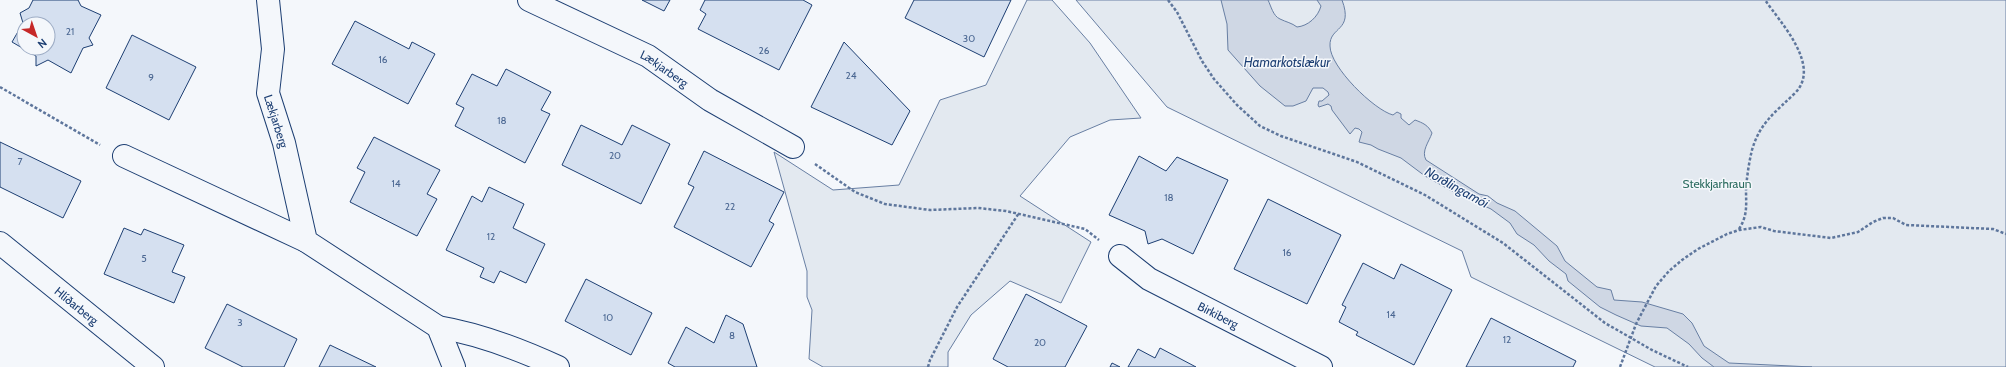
<svg xmlns="http://www.w3.org/2000/svg" width="2006" height="367" font-family="Cabin,sans-serif">
  <style>
    .green { fill: #e3e9f0; stroke: #687fa3 }
    .water { fill: #cfd7e4; stroke: #687fa3 }
    .building { fill: #d5e0f0; stroke: #1d3f73; fill-rule: evenodd }
    .lines { fill: none; stroke-linecap: round; stroke-linejoin: round }
    .minor-casing { stroke: #1d3f73; stroke-width: 24 }
    .path { stroke: #5e769c; stroke-width: 2.5; stroke-dasharray: 3 2; stroke-linecap: butt }
    .minor { stroke: #f4f7fb; stroke-width: 22 }
    .labels { text-anchor: middle; dominant-baseline: central; stroke-width: 3; stroke-linejoin: round; paint-order: stroke }
    .number-label { font-size: 10px; fill: #4b6792 }
    .street-label { font-size: 12px; fill: #1d3f73; stroke: #f4f7fb }
    .park-label { font-size: 12px; fill: #2c6c60; stroke: #f4f7fb }
    .water-label { font-size: 13px; font-style: italic; fill: #1d3f73; stroke: #f4f7fb }
  </style>
  <rect width="100%" height="100%" fill="#f4f7fb"/>
  <path class="green" d="M 1027,0 L 1052,0 L 1090,43 L 1141,118 L 1110,120 L 1070,137 L 1020,196 L 1091,242 L 1061,303 L 1010,281 L 971,315 L 948,352 L 948,367 L 823,367 L 809,359 L 812,310 L 807,297 L 807,271 L 774,152 L 833,190 L 899,185 L 940,100 L 986,85 Z
    M 1076,0 L 2006,0 L 2006,367 L 1655,367 L 1471,277 L 1462,251 L 1167,107 Z"/>
  <path class="water" d="M 1221,0 L 1268,0 C 1271,6 1273,16 1280,19 C 1286,22 1292,23 1297,27 C 1308,26 1318,17 1321,6 L 1317,0 L 1342,0 C 1354,32 1329,26 1330,46 C 1330,67 1374,110 1393,115 L 1397,112 L 1401,114 L 1401,118 L 1409,125 L 1415,120 C 1423,123 1428,125 1432,133 C 1429,142 1421,151 1426,160 L 1479,194 L 1488,196 L 1497,203 L 1515,211 L 1557,246 L 1565,261 L 1597,287 L 1611,290 L 1614,300 L 1642,302 L 1683,314 L 1692,323 L 1704,346 L 1729,363 L 1812,367 L 1714,367 L 1702,358 L 1689,344 L 1667,328 L 1641,326 L 1616,315 L 1600,307 L 1568,281 L 1566,274 L 1549,261 L 1534,245 L 1517,234 L 1510,223 L 1491,209 L 1450,190 L 1425,176 L 1401,158 L 1378,149 L 1371,145 L 1359,142 L 1362,132 L 1359,129 L 1355,128 L 1350,134 L 1332,110 L 1331,106 L 1328,104 L 1319,107 L 1318,105 L 1319,101 L 1322,101 L 1329,95 L 1328,92 L 1323,88 L 1313,88 L 1306,101 L 1293,106 L 1285,106 L 1260,86 L 1228,50 L 1227,24 Z"/>
  <path class="building" d="M 33,0 L 78,0 L 81,6 L 101,15 L 89,38 L 93,45 L 83,48 L 71,73 L 48,60 L 36,66 L 36,56 L 12,42 L 23,23 L 20,13 L 29,8 ZM 24,24 L 48,24 L 48,48 L 24,48 Z
    M 642,0 L 670,0 L 664,11 Z
    M 705,0 L 803,0 L 812,5 L 779,70 L 698,29 L 706,14 L 700,10 Z
    M 914,0 L 1011,0 L 984,57 L 905,18 Z
    M 355,21 L 409,49 L 412,42 L 435,54 L 408,104 L 332,64 Z
    M 132,35 L 196,67 L 169,120 L 106,88 Z
    M 844,42 L 910,111 L 892,145 L 811,107 Z
    M 506,69 L 551,92 L 541,110 L 550,114 L 525,163 L 455,126 L 464,108 L 456,104 L 472,74 L 497,86 Z
    M 581,125 L 622,145 L 632,125 L 670,144 L 641,204 L 562,165 Z
    M 374,137 L 440,170 L 427,194 L 437,199 L 417,236 L 350,202 L 365,172 L 357,168 Z
    M 0,142 L 81,181 L 63,218 L 0,187 Z
    M 704,151 L 784,192 L 769,221 L 774,224 L 751,267 L 674,227 L 694,187 L 688,184 Z
    M 1139,156 L 1166,171 L 1177,157 L 1228,180 L 1193,254 L 1162,239 L 1148,244 L 1145,231 L 1109,215 Z
    M 489,187 L 524,204 L 513,228 L 545,244 L 526,283 L 500,271 L 494,283 L 480,277 L 484,268 L 446,250 L 472,196 L 482,202 Z
    M 1268,199 L 1341,235 L 1307,304 L 1234,269 Z
    M 124,228 L 141,235 L 144,229 L 184,245 L 172,272 L 185,277 L 174,303 L 104,274 Z
    M 1363,263 L 1394,279 L 1401,264 L 1452,290 L 1414,365 L 1356,335 L 1358,332 L 1339,322 L 1346,307 L 1342,305 Z
    M 586,279 L 652,313 L 631,355 L 565,321 Z
    M 1026,294 L 1087,326 L 1065,367 L 1008,367 L 993,359 Z
    M 227,304 L 297,339 L 284,367 L 243,367 L 205,348 Z
    M 726,315 L 743,324 L 757,367 L 675,367 L 668,363 L 686,327 L 714,343 Z
    M 1491,318 L 1576,361 L 1573,367 L 1466,367 Z
    M 330,345 L 376,367 L 319,367 Z
    M 1160,348 L 1196,367 L 1128,367 L 1138,349 L 1155,358 Z
    M 1112,363 L 1120,367 L 1110,367 Z"/>
  <g class="lines">
    <g class="minor-casing">
      <g id="minor">
        <path id="s1" d="M 268,0 L 273,49 L 268,93 L 284,143 L 306,241 L 438,327 L 454,367"/>
        <path id="s2" d="M 529,0 L 648,56 L 710,100 L 793,147"/>
        <path d="M 124,156 L 306,241"/>
        <path id="s3" d="M 0,243 L 153,367"/>
        <path id="s4" d="M 1120,256 L 1149,279 L 1321,367"/>
        <path d="M 438,327 C 480,334 519,349 558,367"/>
      </g>
    </g>
    <path class="path" d="M 1168,0 L 1177,12 L 1202,61 L 1214,79 L 1237,105 L 1260,126 L 1281,136 L 1357,162 L 1425,195 L 1503,243 L 1605,323 L 1652,350 L 1688,367
      M 0,87 L 100,145
      M 815,164 L 855,192 L 885,204 L 930,210 L 978,208 L 1006,211 L 1085,229 L 1099,240
      M 1739,229 C 1748,215 1746,205 1746,189 C 1747,176 1749,162 1752,150 C 1760,122 1776,112 1795,93 C 1822,66 1780,22 1765,0
      M 928,367 L 930,360 L 957,307 L 1019,213
      M 1620,367 L 1636,324 L 1656,286 L 1669,271 L 1682,260 L 1698,249 L 1727,234 L 1739,230 L 1761,227 L 1774,231 L 1831,238 L 1858,232 L 1873,222 L 1883,218 L 1893,218 L 1906,225 L 1993,229 L 2006,234"/>
    <use href="#minor" class="minor"/>
  </g>
  <g class="labels">
    <g class="number-label">
      <text x="70" y="31">21</text>
      <text x="969" y="38">30</text>
      <text x="764" y="50">26</text>
      <text x="383" y="59">16</text>
      <text x="851" y="75">24</text>
      <text x="151" y="77">9</text>
      <text x="502" y="120">18</text>
      <text x="615" y="155">20</text>
      <text x="20" y="161">7</text>
      <text x="396" y="183">14</text>
      <text x="1169" y="197">18</text>
      <text x="730" y="206">22</text>
      <text x="491" y="236">12</text>
      <text x="1287" y="252">16</text>
      <text x="144" y="258">5</text>
      <text x="1391" y="314">14</text>
      <text x="608" y="317">10</text>
      <text x="240" y="322">3</text>
      <text x="732" y="335">8</text>
      <text x="1507" y="339">12</text>
      <text x="1040" y="342">20</text>
    </g>
    <g class="street-label">
      <text stroke="none"><textPath href="#s2" startOffset="152">Lækjarberg</textPath></text>
      <text stroke="none"><textPath href="#s1" startOffset="123">Lækjarberg</textPath></text>
      <text stroke="none"><textPath href="#s3" startOffset="99">Hlíðarberg</textPath></text>
      <text stroke="none"><textPath href="#s4" startOffset="115">Birkiberg</textPath></text>
    </g>
    <g class="park-label">
      <text x="1717" y="183">Stekkjarhraun</text>
    </g>
    <g class="water-label">
      <text x="1287" y="62">Hamarkotslækur</text>
      <text transform="translate(1457 187) rotate(29)">Norðlingamói</text>
    </g>
  </g>
  <g transform="translate(36 36) rotate(140)"><circle r="19" fill="#f4f7fb" stroke="#9eadc5"/>
  <path d="M0-3L7 15L0 10L-7 15Z" fill="#c62828"/>
  <text y="-6" font-size="11" font-weight="bold" text-anchor="middle" fill="#1d3f73">N</text>
  </g>
</svg>
